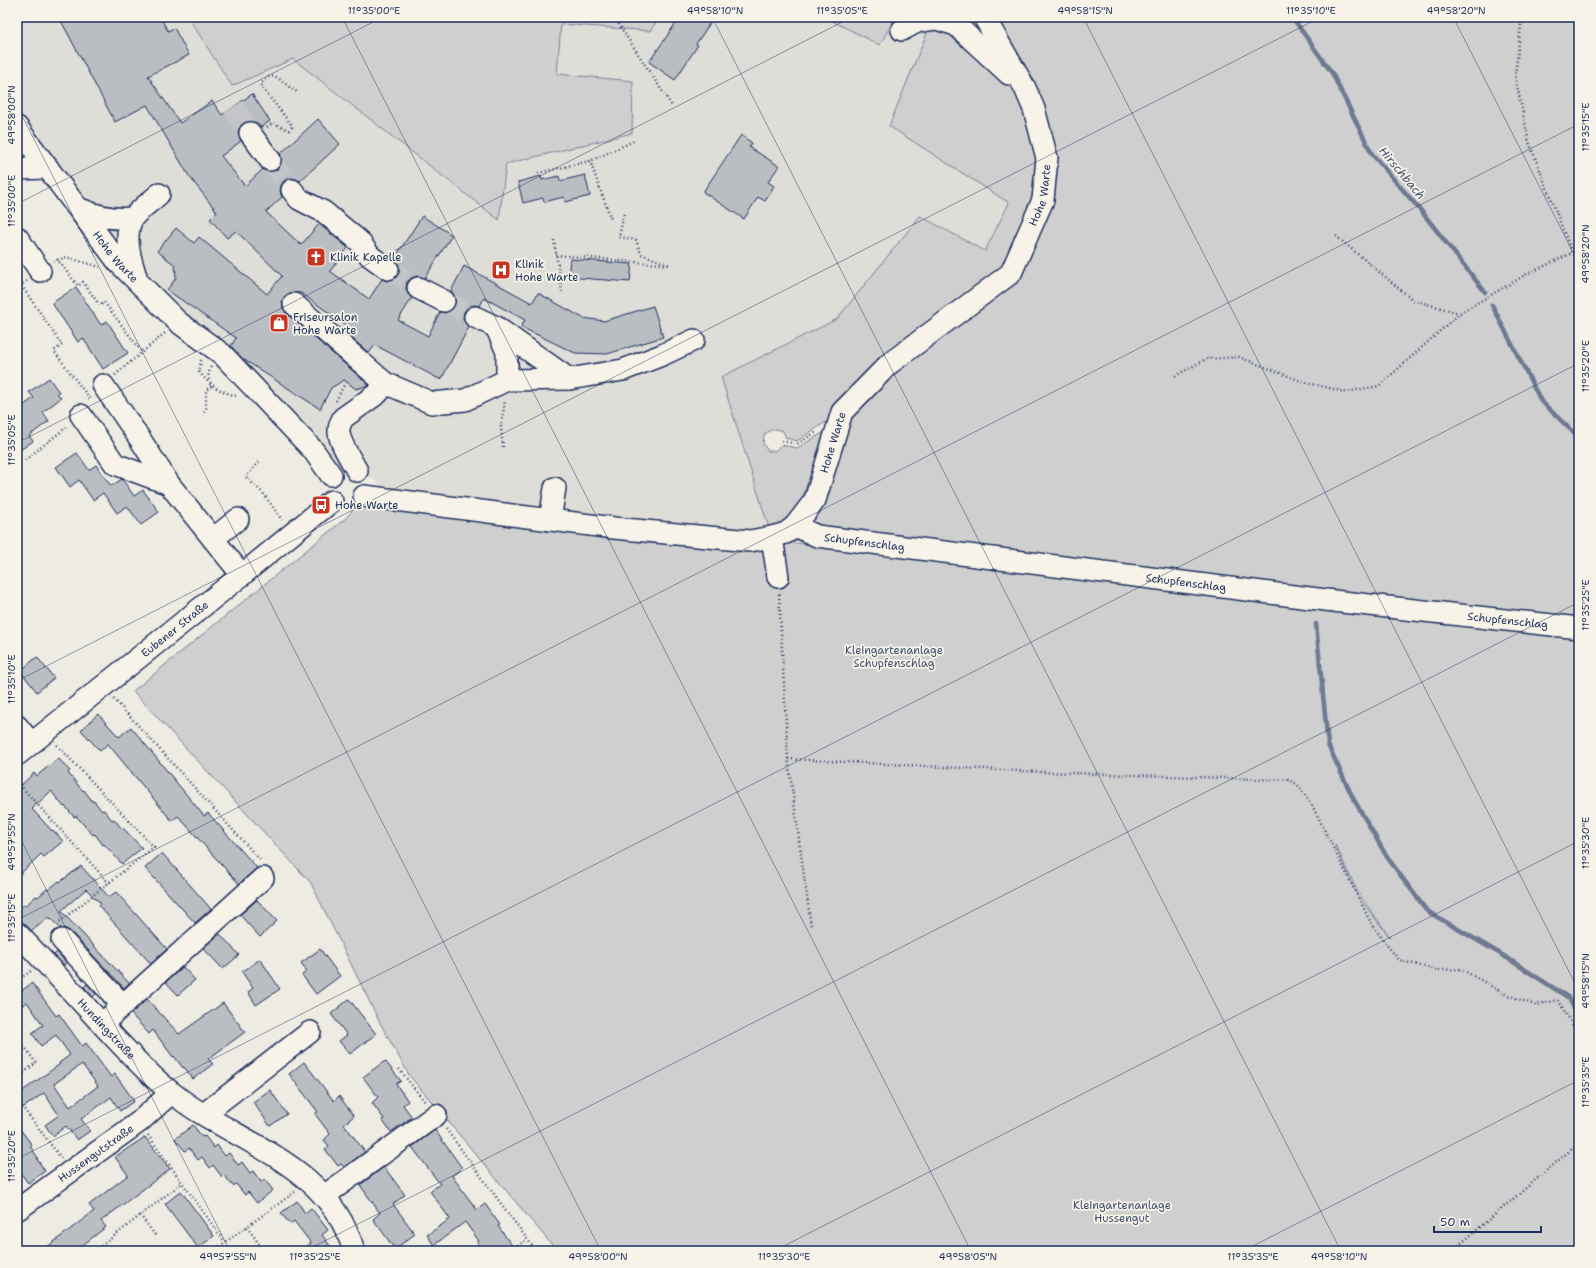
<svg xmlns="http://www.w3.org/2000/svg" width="1596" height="1268" font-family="'Shantell Sans',sans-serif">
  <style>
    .built { fill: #deddd8 }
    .green { fill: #cfcfcf; stroke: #757f96; fill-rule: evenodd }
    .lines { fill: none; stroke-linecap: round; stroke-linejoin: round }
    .stream { stroke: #6e7992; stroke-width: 4.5 }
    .building { fill: #babdc2; stroke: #1b2f5e; fill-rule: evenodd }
    .minor-tunnel { stroke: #c4c5c8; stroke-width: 21; stroke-dasharray: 21 10; stroke-linecap: butt }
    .minor-casing { stroke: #1b2f5e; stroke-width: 24 }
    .path { stroke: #1b2f5e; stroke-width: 2.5; stroke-dasharray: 1 3; stroke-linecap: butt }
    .minor { stroke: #f7f3e8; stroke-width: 21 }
    .ticks { fill: none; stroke: #1b2f5e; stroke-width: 1; stroke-opacity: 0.45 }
    .labels { text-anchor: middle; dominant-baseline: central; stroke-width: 3.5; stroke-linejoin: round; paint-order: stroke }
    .street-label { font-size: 11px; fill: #1b2f5e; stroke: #f7f3e8 }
    .poi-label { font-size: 11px; fill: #1b2f5e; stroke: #f7f3e8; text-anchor: start }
    .park-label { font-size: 11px; fill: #3f4f75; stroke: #f7f3e8 }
    .water-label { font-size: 12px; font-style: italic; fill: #455478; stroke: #f7f3e8 }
    .neatline { fill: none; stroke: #1b2f5e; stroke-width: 1.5 }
    .ticks-label { font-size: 10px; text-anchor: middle; fill: #1b2f5e }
  </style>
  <rect width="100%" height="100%" fill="#eeebe2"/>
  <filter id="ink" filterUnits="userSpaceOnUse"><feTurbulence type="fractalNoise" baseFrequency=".025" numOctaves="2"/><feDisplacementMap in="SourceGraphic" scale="8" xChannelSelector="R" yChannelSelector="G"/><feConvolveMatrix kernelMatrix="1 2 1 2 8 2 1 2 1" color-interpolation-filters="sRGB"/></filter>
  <g filter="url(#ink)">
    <path class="built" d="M 17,17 L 188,17 L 232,86 L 293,59 L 498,220 L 506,164 L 632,133 L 633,81 L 557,74 L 561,23 L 650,31 L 660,17 L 824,17 L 880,45 L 895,17 L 927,33 L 890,126 L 1009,203 L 985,251 L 920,216 L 837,319 L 721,377 L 770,531 L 756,531 L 616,522 L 382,487 L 352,461 L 319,472 L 214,356 L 139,288 L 17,128 Z"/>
    <path class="green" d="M 188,17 L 660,17 L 650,31 L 561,24 L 557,74 L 633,81 L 632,133 L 506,164 L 499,220 L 293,59 L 232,86 Z
      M 824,17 L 895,17 L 880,45 Z
      M 895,17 L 976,17 L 1027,109 L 1040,161 L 1034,199 L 1004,268 L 829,420 L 797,441 L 786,438 L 783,431 C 775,428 771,429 764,435 L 763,444 L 768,451 L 775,451 L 781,445 L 797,448 L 826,431 L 801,501 L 790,522 L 770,531 L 721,377 L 837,319 L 920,216 L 985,251 L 1009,203 L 889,126 L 927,33 Z
      M 995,17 L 1579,17 L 1579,622 L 815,533 L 812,521 L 848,416 L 894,369 L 1017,283 L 1049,203 L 1056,160 Z
      M 361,500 L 786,542 L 1289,598 L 1579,636 L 1579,1251 L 557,1251 L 409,1075 L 379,1021 L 311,883 L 133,691 L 346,518 ZM 1335,845 L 1360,896 L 1390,937 L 1358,897 Z"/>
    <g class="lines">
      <path class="stream" d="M 1292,17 L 1332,73 L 1372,154 L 1422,212 L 1485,292
        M 1492,305 L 1541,401 L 1579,438
        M 1316,624 L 1328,745 L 1353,798 L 1387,857 L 1427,911 L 1504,956 L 1569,998 L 1579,1019"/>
    </g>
    <path class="building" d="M 59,17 L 160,17 L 168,31 L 174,28 L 189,55 L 148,76 L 180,123 L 212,101 L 222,115 L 252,94 L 270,121 L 261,127 L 254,122 L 249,121 L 243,123 L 239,128 L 238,134 L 241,141 L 221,156 L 245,186 L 263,169 L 271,172 L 277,169 L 281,164 L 282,159 L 280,154 L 318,119 L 340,144 L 300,181 L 296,179 L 291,178 L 284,181 L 281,186 L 280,191 L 282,197 L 266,212 L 301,245 L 319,224 L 348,248 L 330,271 L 369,299 L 382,279 L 387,281 L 393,280 L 398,276 L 400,270 L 399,264 L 394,259 L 422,216 L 452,235 L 425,278 L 417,276 L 412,278 L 407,282 L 406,289 L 408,294 L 412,298 L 398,320 L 428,336 L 440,312 L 445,313 L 450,311 L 455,307 L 456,300 L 454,295 L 451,291 L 464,266 L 532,303 L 538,293 L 583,318 L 604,321 L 653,306 L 663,337 L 607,354 L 575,353 L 521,327 L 525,320 L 484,298 L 480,306 L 474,305 L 469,307 L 464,312 L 463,318 L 465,323 L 469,327 L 441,380 L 375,345 L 369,353 L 349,336 L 353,330 L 301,293 L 290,293 L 285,296 L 282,301 L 283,308 L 286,313 L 369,385 L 356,389 L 344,380 L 331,388 L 320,409 L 243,359 L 231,346 L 236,338 L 167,290 L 176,278 L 175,265 L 157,251 L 176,228 L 194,243 L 199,237 L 267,294 L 282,276 L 236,231 L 227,238 L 210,219 L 217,212 L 189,176 L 147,105 L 115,122 Z
      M 680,17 L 714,17 L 696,44 L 698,45 L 675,80 L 649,62 Z
      M 741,135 L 752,143 L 749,147 L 779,166 L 768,182 L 774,186 L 765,201 L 758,197 L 744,219 L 703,192 Z
      M 585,175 L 590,196 L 565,202 L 564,197 L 544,202 L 543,198 L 523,203 L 518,182 L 541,176 L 542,180 L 559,176 L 560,181 Z
      M 570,259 L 632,264 L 630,282 L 568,277 Z
      M 76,287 L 101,325 L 107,321 L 128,353 L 103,369 L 83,338 L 78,342 L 52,303 Z
      M 49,378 L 59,392 L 57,393 L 61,398 L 43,412 L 49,421 L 29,436 L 33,441 L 17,452 L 17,410 L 34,398 L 29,392 Z
      M 77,453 L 89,470 L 96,465 L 111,486 L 122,479 L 134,496 L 143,490 L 159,512 L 141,525 L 127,506 L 117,513 L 103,493 L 93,500 L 79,480 L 70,487 L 56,467 Z
      M 37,657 L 54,678 L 37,692 L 20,671 Z
      M 98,714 L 119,737 L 131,727 L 204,816 L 208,813 L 257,868 L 239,884 L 178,816 L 172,821 L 108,744 L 100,751 L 81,730 Z
      M 58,758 L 70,771 L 68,773 L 83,791 L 84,790 L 93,802 L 94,801 L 102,811 L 104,810 L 112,820 L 114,819 L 122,829 L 123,828 L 142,848 L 122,864 L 104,844 L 103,845 L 95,834 L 93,835 L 76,816 L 74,817 L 65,806 L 64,807 L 51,791 L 32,809 L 52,831 L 53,830 L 63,841 L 44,857 L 41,854 L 17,877 L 17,789 L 34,773 L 37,776 Z
      M 162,853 L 211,909 L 195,923 L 145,868 Z
      M 81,866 L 109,897 L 116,892 L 167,949 L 151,964 L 99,906 L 101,904 L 86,889 L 61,911 L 129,983 L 124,988 L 71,932 L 66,929 L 60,928 L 49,917 L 32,931 L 17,917 L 17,911 L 25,904 L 26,905 L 36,896 L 38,897 L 47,889 L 48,890 L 59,881 L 60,882 Z
      M 257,900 L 277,921 L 260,937 L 240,915 Z
      M 220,934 L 239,955 L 223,969 L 203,948 Z
      M 320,949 L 340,976 L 316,994 L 302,975 L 307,971 L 301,963 Z
      M 57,952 L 66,962 L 64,965 L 54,955 Z
      M 260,959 L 280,989 L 256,1005 L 248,992 L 253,988 L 242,972 Z
      M 183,967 L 195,980 L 178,995 L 166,982 Z
      M 32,983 L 56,1016 L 59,1014 L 82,1046 L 86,1043 L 111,1077 L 115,1074 L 134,1101 L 120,1111 L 111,1097 L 81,1119 L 90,1131 L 77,1140 L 66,1126 L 53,1136 L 45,1125 L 59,1115 L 44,1093 L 17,1112 L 17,1095 L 60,1064 L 59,1063 L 70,1055 L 56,1035 L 41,1046 L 32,1033 L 43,1025 L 27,1002 L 17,1009 L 17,994 ZM 82,1064 L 98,1086 L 70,1107 L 54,1084 Z
      M 87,984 L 96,994 L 93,997 L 84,987 Z
      M 147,999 L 179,1034 L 223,1003 L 245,1032 L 208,1059 L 213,1064 L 193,1079 L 184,1067 L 183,1068 L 174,1056 L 173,1057 L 153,1030 L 149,1034 L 131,1014 Z
      M 349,999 L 376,1034 L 350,1054 L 339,1041 L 347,1035 L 331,1014 Z
      M 385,1061 L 401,1081 L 396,1084 L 408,1101 L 403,1105 L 412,1117 L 391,1132 L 382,1120 L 384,1119 L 372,1103 L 378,1097 L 363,1077 Z
      M 304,1062 L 334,1101 L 339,1096 L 354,1116 L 344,1124 L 365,1152 L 344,1167 L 341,1164 L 338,1166 L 325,1149 L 329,1146 L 324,1140 L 330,1134 L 315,1114 L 318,1112 L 289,1074 Z
      M 270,1090 L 287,1114 L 270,1126 L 253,1102 Z
      M 17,1125 L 32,1145 L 30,1146 L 38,1158 L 37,1159 L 45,1171 L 28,1183 L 17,1168 Z
      M 193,1125 L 202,1137 L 205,1136 L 214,1148 L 217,1145 L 225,1156 L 229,1153 L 238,1165 L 242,1162 L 250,1173 L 253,1171 L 261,1182 L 264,1179 L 273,1190 L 257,1203 L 248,1192 L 245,1195 L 236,1184 L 233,1186 L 224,1175 L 222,1177 L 213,1165 L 210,1168 L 202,1157 L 198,1160 L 189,1148 L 185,1151 L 175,1139 Z
      M 435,1130 L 462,1168 L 452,1176 L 477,1210 L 485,1204 L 500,1225 L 498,1226 L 513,1247 L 508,1251 L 484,1251 L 477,1242 L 479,1241 L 465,1222 L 434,1245 L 427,1235 L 450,1219 L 430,1191 L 440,1184 L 412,1147 Z
      M 145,1137 L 170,1169 L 101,1221 L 106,1227 L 75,1251 L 42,1251 L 94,1211 L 89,1205 L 128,1175 L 115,1157 Z
      M 384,1167 L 405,1195 L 393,1204 L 415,1234 L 395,1249 L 373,1219 L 380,1213 L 360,1185 Z
      M 181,1191 L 214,1236 L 198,1248 L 165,1204 Z
      M 297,1201 L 305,1213 L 311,1208 L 328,1230 L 322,1235 L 334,1251 L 301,1251 L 311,1243 L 294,1221 L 290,1224 L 281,1213 Z"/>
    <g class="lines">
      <path class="minor-tunnel" d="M 233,107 L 250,133
        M 270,160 L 292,190
        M 388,269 L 418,288
        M 444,301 L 475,317"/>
      <g class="minor-casing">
        <g id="minor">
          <path d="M 902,30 L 917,22 L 936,19 L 956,25 L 1009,74"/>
          <path id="s1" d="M 17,127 L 118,262 L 178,322 L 222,354 L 313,450 L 331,475"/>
          <path d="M 250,133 L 270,160"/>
          <path d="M 17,169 L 48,168"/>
          <path d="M 292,190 L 299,199 L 324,212 L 359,241 L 370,256 L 388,269"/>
          <path d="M 78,208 C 96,216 112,220 132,218"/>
          <path d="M 17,237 L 40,271"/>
          <path d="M 137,279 C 131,262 123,237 132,219 C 136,212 153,200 159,194"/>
          <path d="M 418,288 L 444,301"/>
          <path d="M 294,304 L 385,383"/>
          <path d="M 475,317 L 496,327 L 569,379"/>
          <path d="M 496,327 L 507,352 L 507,380"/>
          <path d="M 103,385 L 140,439 L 169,484"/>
          <path d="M 81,415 L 115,464 L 169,484 L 242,575"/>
          <path d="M 357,471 C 352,461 338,441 339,430 C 339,426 341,422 343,418 L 378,393 L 385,383 L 432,403 L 465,400 L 507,380 L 569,379 L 623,370 L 662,355 L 694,340"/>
          <path id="s2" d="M 364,496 L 614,528 L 750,541 L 772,537 L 786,533 L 795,526 L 815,500 L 842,412 L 889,364 L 1011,273 L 1043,200 L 1047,158 L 1034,109 L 1025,88 L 984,17"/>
          <path d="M 550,520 L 555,488"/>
          <path id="s3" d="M 795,526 L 817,536 L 1342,602 L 1579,628"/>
          <path d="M 772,537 L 778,577"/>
          <path d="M 213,539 L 238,519"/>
          <path d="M 17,726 L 31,743"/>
          <path id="s4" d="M 17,755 L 242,575 L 332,501"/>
          <path id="s5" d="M 17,933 C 50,967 82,1003 114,1037 C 132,1056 150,1076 171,1092 C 235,1144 328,1161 354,1251"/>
          <path d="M 62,940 L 122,1004"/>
          <path d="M 102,1024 L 263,878"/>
          <path d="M 204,1114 L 310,1032"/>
          <path d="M 324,1196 L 436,1115"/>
          <path id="s6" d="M 17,1210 L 139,1122 L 171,1093"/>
        </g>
      </g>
      <path class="path" d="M 614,17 L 672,106
        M 1522,17 L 1515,76 L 1529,142 L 1572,253 L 1579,258
        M 267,127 L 273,123 L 289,130 L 292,127 L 291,124 L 264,90 L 261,84 C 274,65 284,87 298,92
        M 590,161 L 611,219
        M 538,173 L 590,161 L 634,141
        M 1336,236 L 1413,300 L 1459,313
        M 554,240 L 562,292
        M 556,255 L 670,265 L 641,254 L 636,240 L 619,237 L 624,213
        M 57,259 L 78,286 L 83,282 L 100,306 L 104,302 L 142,352
        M 54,262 L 66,257 L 100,267
        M 27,281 L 21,285 L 62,345 L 54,351 L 90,399
        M 201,360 L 199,372 L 212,386 L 206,390 L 206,408 L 203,415
        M 211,367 C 201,387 224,391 238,397
        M 115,375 L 165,333
        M 1175,376 L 1206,359 L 1239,357 L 1301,381 L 1345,392 L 1379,386 L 1460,313 L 1527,274 L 1572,253
        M 336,401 L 345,383
        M 782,441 L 797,444 L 818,431
        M 503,447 L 501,427 L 505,401
        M 25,460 L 68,426
        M 259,462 L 246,477 L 263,493 L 282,520
        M 779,594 L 788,759 L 811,926
        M 114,699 L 261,861
        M 57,745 L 154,847 L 58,923
        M 788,759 L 1041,772 L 1289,780 L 1298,785 L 1312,805 L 1370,921 L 1386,944 L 1399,960 L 1436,970 L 1461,969 L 1505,994 L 1535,1005 L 1558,1000 L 1579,1036
        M 17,782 L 109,883
        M 17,981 L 31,971
        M 17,1036 L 36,1063 L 17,1078
        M 399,1069 L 426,1103
        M 17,1100 L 61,1158
        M 446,1129 L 536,1251
        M 148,1135 L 225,1242
        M 140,1215 L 156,1236
        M 247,1227 L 264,1251
        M 95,1251 L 183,1182
        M 213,1251 L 295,1192
        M 511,1251 L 527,1239
        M 1452,1251 L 1579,1143"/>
      <use href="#minor" class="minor"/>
    </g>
  </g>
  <path class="ticks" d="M 342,17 L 971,1251M 712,17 L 1341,1251M 1083,17 L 1579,991M 1453,17 L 1579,264M 17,106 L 601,1251M 17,204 L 383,17M 17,443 L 852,17M 17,681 L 1321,17M 17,832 L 230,1251M 17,920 L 1579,124M 17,1159 L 1579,363M 305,1251 L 1579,602M 774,1251 L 1579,841M 1243,1251 L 1579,1080"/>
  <defs>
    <g id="church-square" transform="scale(1)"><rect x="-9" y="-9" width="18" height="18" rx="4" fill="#c8321e" stroke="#f7f3e8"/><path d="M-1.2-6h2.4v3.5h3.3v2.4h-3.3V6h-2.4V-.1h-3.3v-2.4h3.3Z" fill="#fff"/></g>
    <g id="hospital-square" transform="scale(1)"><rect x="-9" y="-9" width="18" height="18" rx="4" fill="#c8321e" stroke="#f7f3e8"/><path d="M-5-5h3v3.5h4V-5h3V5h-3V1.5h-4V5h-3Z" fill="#fff"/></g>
    <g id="shop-square" transform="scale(1)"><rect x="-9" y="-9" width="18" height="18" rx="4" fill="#c8321e" stroke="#f7f3e8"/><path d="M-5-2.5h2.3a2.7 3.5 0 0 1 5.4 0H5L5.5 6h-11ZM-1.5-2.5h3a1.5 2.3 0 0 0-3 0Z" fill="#fff"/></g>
    <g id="bus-square" transform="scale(1)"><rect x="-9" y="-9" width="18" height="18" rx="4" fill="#c8321e" stroke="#f7f3e8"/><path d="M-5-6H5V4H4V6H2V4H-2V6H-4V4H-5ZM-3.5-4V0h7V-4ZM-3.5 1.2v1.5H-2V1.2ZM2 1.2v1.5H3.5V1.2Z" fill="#fff"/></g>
  </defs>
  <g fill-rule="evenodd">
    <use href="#church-square" x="316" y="257"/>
    <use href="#hospital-square" x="501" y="270"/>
    <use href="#shop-square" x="279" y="323"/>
    <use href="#bus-square" x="321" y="505"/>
  </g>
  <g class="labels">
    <g class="street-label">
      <text stroke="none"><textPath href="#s2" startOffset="865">Hohe Warte</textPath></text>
      <text stroke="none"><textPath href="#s1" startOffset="163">Hohe Warte</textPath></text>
      <text stroke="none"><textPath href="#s2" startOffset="530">Hohe Warte</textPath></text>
      <text stroke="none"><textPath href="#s3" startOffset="72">Schupfenschlag</textPath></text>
      <text stroke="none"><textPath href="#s3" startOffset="396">Schupfenschlag</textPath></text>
      <text stroke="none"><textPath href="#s3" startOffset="720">Schupfenschlag</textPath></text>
      <text stroke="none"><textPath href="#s4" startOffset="202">Eubener Straße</textPath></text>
      <text stroke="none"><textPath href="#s5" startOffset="131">Hundingstraße</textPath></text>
      <text stroke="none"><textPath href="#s6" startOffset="97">Hussengutstraße</textPath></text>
    </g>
    <g class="poi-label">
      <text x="330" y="257">Klinik Kapelle</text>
      <text x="515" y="264">Klinik<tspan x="515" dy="13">Hohe Warte</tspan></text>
      <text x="293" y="317">Friseursalon<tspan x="293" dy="13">Hohe Warte</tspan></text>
      <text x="335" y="505">Hohe Warte</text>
    </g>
    <g class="park-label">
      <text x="894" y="650">Kleingartenanlage<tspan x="894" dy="13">Schupfenschlag</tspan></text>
      <text x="1122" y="1205">Kleingartenanlage<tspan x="1122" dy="13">Hussengut</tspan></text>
    </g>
    <g class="water-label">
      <text transform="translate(1402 173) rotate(50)">Hirschbach</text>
    </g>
  </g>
  <rect width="1596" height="1268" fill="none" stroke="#f7f3e8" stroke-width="44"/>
  <path d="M1434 1226v6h107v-6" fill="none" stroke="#1b2f5e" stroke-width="2"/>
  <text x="1440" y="1226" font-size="12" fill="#1b2f5e" stroke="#f7f3e8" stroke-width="3" paint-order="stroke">50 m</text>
  <rect x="22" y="22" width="1552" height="1224" class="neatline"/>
  <g class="ticks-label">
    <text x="374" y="14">11°35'00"E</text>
    <text x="715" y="14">49°58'10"N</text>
    <text x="842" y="14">11°35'05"E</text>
    <text x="1085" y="14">49°58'15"N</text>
    <text x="1311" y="14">11°35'10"E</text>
    <text x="1456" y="14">49°58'20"N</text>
    <text transform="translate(11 115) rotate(-90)" y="4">49°58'00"N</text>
    <text transform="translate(1585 127) rotate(-90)" y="4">11°35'15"E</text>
    <text transform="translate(11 201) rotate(-90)" y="4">11°35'00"E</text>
    <text transform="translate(1585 254) rotate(-90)" y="4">49°58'20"N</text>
    <text transform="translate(1585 366) rotate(-90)" y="4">11°35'20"E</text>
    <text transform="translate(11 440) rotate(-90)" y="4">11°35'05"E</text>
    <text transform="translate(1585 605) rotate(-90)" y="4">11°35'25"E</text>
    <text transform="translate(11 679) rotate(-90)" y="4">11°35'10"E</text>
    <text transform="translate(11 842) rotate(-90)" y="4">49°57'55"N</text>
    <text transform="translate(1585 843) rotate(-90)" y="4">11°35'30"E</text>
    <text transform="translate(11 918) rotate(-90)" y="4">11°35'15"E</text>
    <text transform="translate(1585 981) rotate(-90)" y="4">49°58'15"N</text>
    <text transform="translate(1585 1082) rotate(-90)" y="4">11°35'35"E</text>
    <text transform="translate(11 1156) rotate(-90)" y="4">11°35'20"E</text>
    <text x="228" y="1260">49°57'55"N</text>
    <text x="315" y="1260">11°35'25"E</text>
    <text x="598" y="1260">49°58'00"N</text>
    <text x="784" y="1260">11°35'30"E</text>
    <text x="968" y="1260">49°58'05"N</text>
    <text x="1253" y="1260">11°35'35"E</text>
    <text x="1339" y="1260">49°58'10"N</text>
  </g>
</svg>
